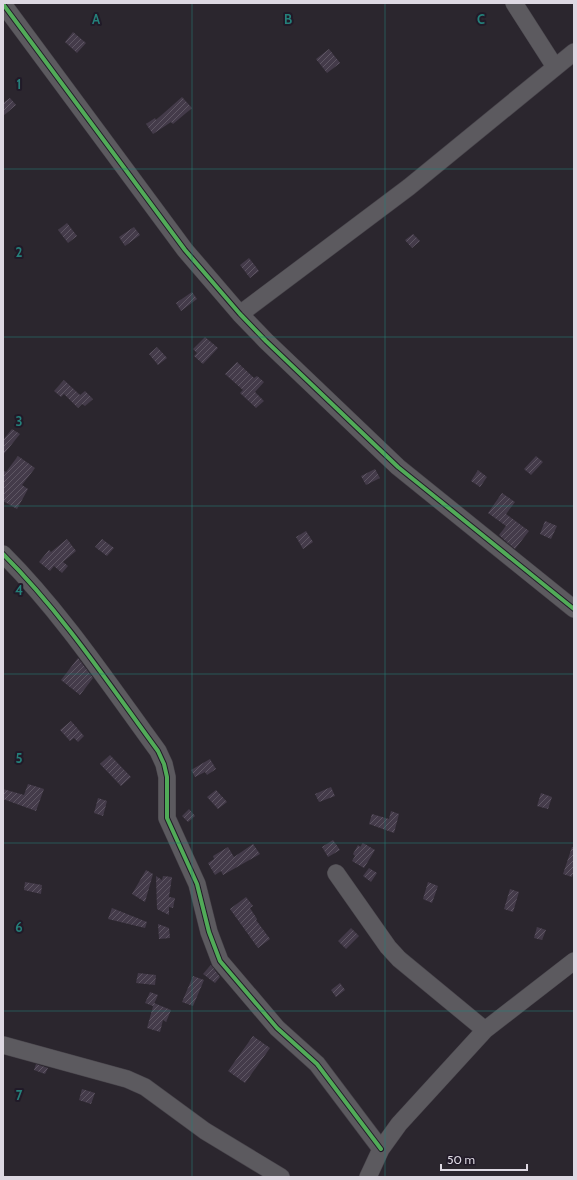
<svg xmlns="http://www.w3.org/2000/svg" width="577" height="1180" font-family="Cabin,sans-serif">
  <style>
    .building { fill: url(#building-hatch) }
    .lines { fill: none; stroke-linecap: round; stroke-linejoin: round }
    .minor-casing { stroke: #48444b; stroke-width: 18 }
    .minor { stroke: #5c5a5f; stroke-width: 17 }
    .cycleway-casing { stroke: #211a28; stroke-width: 6 }
    .cycleway { stroke: #51ab58; stroke-width: 4 }
    .grid { fill: none; stroke: #24807a; stroke-width: 1; stroke-opacity: 0.55 }
    .grid-label { font-size: 13px; text-anchor: middle; font-weight: bold; fill: #24807a; stroke: #211a28; stroke-width: 4; stroke-linejoin: round; paint-order: stroke }
  </style>
  <defs>
    <pattern id="building-hatch" width="6" height="6" patternUnits="userSpaceOnUse"><rect width="6" height="6" fill="#443b4a"/><path d="M-1 1l2-2M0 6l6-6M5 7l2-2" fill="none" stroke="#5f5764"/></pattern>
  </defs>
  <rect width="100%" height="100%" fill="#2b262e"/>
  <path class="building" d="M 73,32 L 86,43 L 77,53 L 65,42 Z
    M 329,49 L 340,63 L 327,73 L 316,59 Z
    M 182,97 L 192,108 L 173,124 L 171,122 L 153,134 L 146,124 L 155,118 L 156,120 Z
    M 10,98 L 16,105 L 3,116 L 3,103 Z
    M 67,223 L 77,236 L 68,243 L 58,230 Z
    M 134,227 L 140,235 L 125,246 L 119,237 Z
    M 413,234 L 420,241 L 412,248 L 405,240 Z
    M 249,258 L 259,271 L 250,278 L 240,265 Z
    M 192,292 L 197,299 L 181,311 L 176,303 Z
    M 205,337 L 218,348 L 203,364 L 194,356 L 197,353 L 193,349 Z
    M 157,347 L 167,358 L 158,365 L 149,354 Z
    M 237,362 L 254,378 L 257,376 L 264,382 L 255,392 L 264,401 L 256,408 L 240,393 L 243,390 L 225,374 Z
    M 64,380 L 80,395 L 85,391 L 93,399 L 85,406 L 82,404 L 78,408 L 64,394 L 61,397 L 54,391 Z
    M 12,429 L 20,434 L 3,455 L 3,440 Z
    M 18,456 L 35,468 L 22,485 L 28,489 L 17,509 L 3,501 L 3,470 L 6,472 Z
    M 536,456 L 543,462 L 531,475 L 524,469 Z
    M 375,469 L 380,478 L 366,485 L 361,476 Z
    M 478,470 L 487,477 L 480,487 L 471,481 Z
    M 502,493 L 515,502 L 506,514 L 529,531 L 515,549 L 499,535 L 506,526 L 488,513 Z
    M 545,521 L 557,526 L 551,539 L 540,534 Z
    M 306,531 L 313,542 L 303,549 L 296,537 Z
    M 67,539 L 76,551 L 63,562 L 68,566 L 62,573 L 54,566 L 50,571 L 39,562 L 49,550 L 51,552 Z
    M 102,539 L 114,548 L 107,556 L 95,547 Z
    M 78,658 L 93,678 L 80,695 L 61,680 Z
    M 71,721 L 84,736 L 78,742 L 74,738 L 70,741 L 60,730 Z
    M 110,755 L 131,777 L 121,786 L 100,764 Z
    M 210,759 L 216,769 L 207,775 L 205,772 L 195,777 L 191,770 Z
    M 28,784 L 44,789 L 36,811 L 3,799 L 3,789 L 24,795 Z
    M 331,787 L 335,796 L 319,802 L 315,794 Z
    M 216,790 L 227,802 L 218,809 L 207,797 Z
    M 541,793 L 552,797 L 548,809 L 537,806 Z
    M 98,798 L 107,801 L 103,816 L 94,813 Z
    M 189,809 L 195,816 L 188,822 L 182,816 Z
    M 391,811 L 399,814 L 394,833 L 369,824 L 372,814 L 389,819 Z
    M 333,840 L 340,850 L 328,857 L 322,847 Z
    M 363,843 L 375,850 L 364,868 L 352,861 L 355,856 L 353,854 L 358,845 L 360,847 Z
    M 253,844 L 260,854 L 223,875 L 221,871 L 215,875 L 208,863 L 214,859 L 213,856 L 228,847 L 234,857 Z
    M 572,847 L 574,847 L 574,870 L 572,877 L 563,874 Z
    M 369,868 L 377,873 L 371,882 L 363,876 Z
    M 146,870 L 153,874 L 145,902 L 132,894 Z
    M 156,876 L 162,880 L 163,876 L 172,877 L 169,897 L 175,898 L 173,908 L 169,907 L 169,915 L 157,909 Z
    M 25,882 L 42,885 L 41,894 L 24,890 Z
    M 428,882 L 438,886 L 432,903 L 423,899 Z
    M 510,889 L 519,892 L 513,912 L 504,909 Z
    M 246,897 L 253,906 L 250,908 L 257,919 L 256,920 L 270,939 L 258,948 L 230,909 Z
    M 112,908 L 147,922 L 145,928 L 108,919 Z
    M 158,924 L 169,928 L 170,938 L 159,939 Z
    M 537,927 L 546,930 L 542,940 L 534,938 Z
    M 351,928 L 359,936 L 346,949 L 338,941 Z
    M 211,965 L 220,977 L 215,983 L 203,974 Z
    M 138,973 L 156,975 L 155,985 L 136,983 Z
    M 193,976 L 204,980 L 193,1006 L 182,1002 Z
    M 340,983 L 345,990 L 336,997 L 331,990 Z
    M 150,992 L 158,995 L 153,1006 L 145,1003 Z
    M 154,1003 L 171,1010 L 166,1022 L 163,1020 L 160,1032 L 147,1028 Z
    M 253,1036 L 270,1048 L 245,1083 L 228,1071 Z
    M 36,1064 L 48,1068 L 45,1074 L 34,1070 Z
    M 82,1089 L 95,1093 L 91,1104 L 79,1100 Z"/>
  <g class="lines">
    <g class="minor-casing">
      <path id="minor" d="M 514,3 L 555,67
        M 3,4 L 185,250 L 240,314 L 266,341 L 398,467 L 574,609
        M 240,314 L 409,187 L 574,52
        M 3,554 C 62,613 109,684 158,751 L 164,764 L 167,777 L 167,818 L 197,884 L 209,932 L 220,961 L 277,1028 L 317,1064 L 381,1149
        M 336,873 L 388,947 L 399,959 L 485,1030
        M 3,1045 L 127,1079 L 145,1087 L 205,1131 L 281,1177
        M 368,1177 L 381,1149 L 399,1124 L 485,1030 L 574,961"/>
    </g>
    <use href="#minor" class="minor"/>
    <g class="cycleway-casing">
      <path id="cycleway" d="M 3,4 L 185,250 L 240,314 L 266,341 L 398,467 L 574,609
        M 3,554 C 62,613 109,684 158,751 L 164,764 L 167,777 L 167,818 L 197,884 L 209,932 L 220,961 L 277,1028 L 317,1064 L 381,1149"/>
    </g>
    <use href="#cycleway" class="cycleway"/>
  </g>
  <path class="grid" d="M 192,3 L 192,1177M 385,3 L 385,1177M 3,169 L 574,169M 3,337 L 574,337M 3,506 L 574,506M 3,674 L 574,674M 3,843 L 574,843M 3,1011 L 574,1011"/>
  <g class="grid-label">
    <text x="96" y="24">A</text>
    <text x="288" y="24">B</text>
    <text x="481" y="24">C</text>
    <text x="19" y="89">1</text>
    <text x="19" y="257">2</text>
    <text x="19" y="426">3</text>
    <text x="19" y="595">4</text>
    <text x="19" y="763">5</text>
    <text x="19" y="932">6</text>
    <text x="19" y="1100">7</text>
  </g>
  <rect width="577" height="1180" fill="none" stroke="#ddd8e2" stroke-width="8"/>
  <path d="M441 1164v6h86v-6" fill="none" stroke="#ddd8e2" stroke-width="2"/>
  <text x="447" y="1164" font-size="12" fill="#ddd8e2" stroke="#211a28" stroke-width="3" paint-order="stroke">50 m</text>
</svg>
